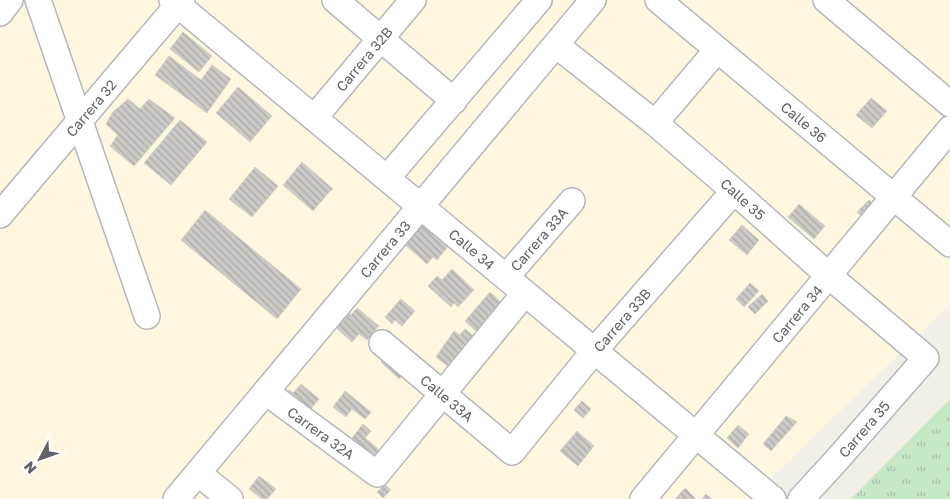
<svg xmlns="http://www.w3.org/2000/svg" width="950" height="499" font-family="'Golos Text',sans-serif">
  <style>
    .commercial { fill: #fef7e0 }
    .grass { fill: url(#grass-tufts) }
    .building { fill: url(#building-back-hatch); stroke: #d6d1c6 }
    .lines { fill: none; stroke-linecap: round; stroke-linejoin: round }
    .minor-casing { stroke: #b5b8bc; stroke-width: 28 }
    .minor { stroke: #fff; stroke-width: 25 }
    .labels { text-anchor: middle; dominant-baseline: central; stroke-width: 4; stroke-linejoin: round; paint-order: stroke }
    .street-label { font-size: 14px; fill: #5f6368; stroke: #fff }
  </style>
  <defs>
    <pattern id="grass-tufts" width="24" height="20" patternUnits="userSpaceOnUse" patternTransform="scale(1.25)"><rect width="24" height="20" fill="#c5e8c5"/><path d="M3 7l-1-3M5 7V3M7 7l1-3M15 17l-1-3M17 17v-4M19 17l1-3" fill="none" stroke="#a3c0a4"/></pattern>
    <pattern id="building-back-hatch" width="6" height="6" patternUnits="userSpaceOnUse" patternTransform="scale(1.25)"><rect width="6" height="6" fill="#cccac5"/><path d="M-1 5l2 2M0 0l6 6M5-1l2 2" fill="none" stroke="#a9a8a4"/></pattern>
  </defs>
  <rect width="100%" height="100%" fill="#f1efe8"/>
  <path class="commercial" d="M 0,0 L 950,0 L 950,305 L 749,499 L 0,499 Z"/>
  <path class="grass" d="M 950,399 L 950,499 L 851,499 Z"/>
  <path class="building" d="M 183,32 L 212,56 L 199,72 L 170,49 Z
    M 169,56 L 201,80 L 212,65 L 231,79 L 207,113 L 155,75 Z
    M 238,87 L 272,116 L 250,142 L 216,113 Z
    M 871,98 L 887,111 L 872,128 L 856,115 Z
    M 128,99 L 140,109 L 149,99 L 175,118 L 134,166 L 110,146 L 118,135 L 106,124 L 113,112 Z
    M 180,120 L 207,142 L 171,185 L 144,163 Z
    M 302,162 L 333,189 L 330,191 L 313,211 L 283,185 Z
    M 255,167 L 278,186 L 252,217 L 229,199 Z
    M 869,200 L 874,205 L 862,217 L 857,212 Z
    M 799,204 L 825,226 L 814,239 L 788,217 Z
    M 205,210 L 301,289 L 277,319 L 181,240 Z
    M 423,219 L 451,243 L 437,260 L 433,257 L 427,264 L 403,243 Z
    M 742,225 L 759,240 L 747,255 L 729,240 Z
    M 452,269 L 474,290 L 458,307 L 454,303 L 451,307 L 428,286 L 437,276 L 442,280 Z
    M 750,283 L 759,291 L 744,307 L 736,299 Z
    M 490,292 L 504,305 L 477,332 L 465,321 Z
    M 762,294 L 768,301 L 755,314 L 748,307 Z
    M 401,299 L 415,311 L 402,326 L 395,320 L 392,324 L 385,317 Z
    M 357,308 L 379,326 L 367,340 L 359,334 L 352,342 L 333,325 L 345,310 L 351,315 Z
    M 465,329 L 479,341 L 454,371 L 436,357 L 454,331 L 460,335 Z
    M 394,348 L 412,366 L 399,379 L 381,362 Z
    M 301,384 L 319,399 L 311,409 L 299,399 L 297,401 L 288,393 L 289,390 L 293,393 Z
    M 345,391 L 371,412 L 365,419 L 352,409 L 346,417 L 333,407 Z
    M 582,401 L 591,409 L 583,418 L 574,410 Z
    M 786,416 L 797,422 L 771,451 L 763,444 Z
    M 363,424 L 371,431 L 365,438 L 383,453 L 377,460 L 352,438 Z
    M 738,425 L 749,434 L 738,448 L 727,438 Z
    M 577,431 L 594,446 L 578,466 L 560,451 Z
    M 259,476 L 276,489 L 267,499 L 262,499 L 249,489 Z
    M 385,484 L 391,490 L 383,498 L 377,492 Z
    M 685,488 L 696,499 L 675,499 Z
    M 706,494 L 712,499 L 702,499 Z"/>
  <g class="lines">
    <g class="minor-casing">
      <path id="minor" d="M 38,0 L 147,316
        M 172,0 L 773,499
        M 335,0 L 454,101
        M 658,0 L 950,244
        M 826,0 L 950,104
        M 0,13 L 10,0
        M 556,45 L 655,123 L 734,191 L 828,275 L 926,358 L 835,462 L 801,499
        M 314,118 L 413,0
        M 655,123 L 717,50
        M 387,178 L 539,0
        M 0,215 L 182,0
        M 506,277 L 572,201
        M 382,343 L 512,452 L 594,351 L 734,191
        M 266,392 L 377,474 L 525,293
        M 198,473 L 230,499
        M 176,499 L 593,0
        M 643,499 L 950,129"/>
    </g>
    <use href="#minor" class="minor"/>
  </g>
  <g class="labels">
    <g class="street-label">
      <text transform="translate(364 59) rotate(-50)">Carrera 32B</text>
      <text transform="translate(91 108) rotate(-50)">Carrera 32</text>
      <text transform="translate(804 122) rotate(40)">Calle 36</text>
      <text transform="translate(743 199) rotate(42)">Calle 35</text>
      <text transform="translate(539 239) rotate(-49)">Carrera 33A</text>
      <text transform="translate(385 249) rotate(-50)">Carrera 33</text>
      <text transform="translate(472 249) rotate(40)">Calle 34</text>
      <text transform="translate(797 314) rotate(-50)">Carrera 34</text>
      <text transform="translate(622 320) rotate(-49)">Carrera 33B</text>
      <text transform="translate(447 398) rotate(40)">Calle 33A</text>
      <text transform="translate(864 429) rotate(-49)">Carrera 35</text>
      <text transform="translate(321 433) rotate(36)">Carrera 32A</text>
    </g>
  </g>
  <g transform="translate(40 459) rotate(229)" stroke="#ffffff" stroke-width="4" paint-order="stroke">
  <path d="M0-4L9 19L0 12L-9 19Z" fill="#5f6368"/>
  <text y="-8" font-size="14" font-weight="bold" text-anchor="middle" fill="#5f6368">N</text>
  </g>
</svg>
